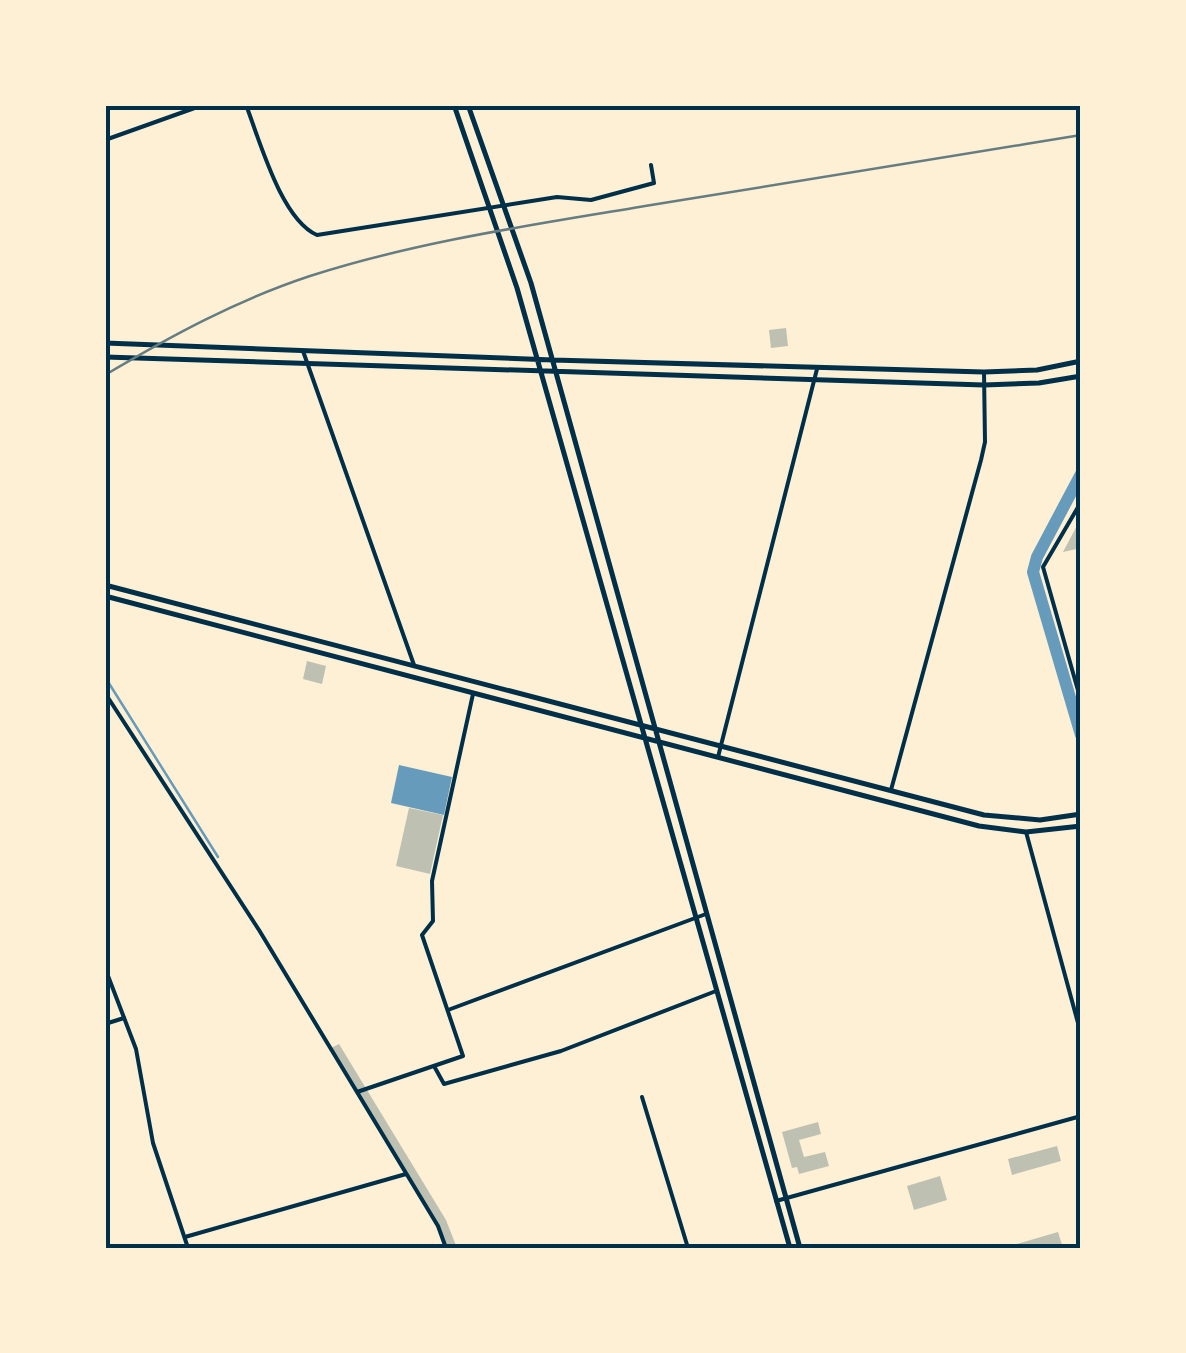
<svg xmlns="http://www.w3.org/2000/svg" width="1186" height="1353" font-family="Lato,sans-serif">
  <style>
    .water { fill: #669bbc }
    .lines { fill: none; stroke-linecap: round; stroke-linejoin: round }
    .stream { stroke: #669bbc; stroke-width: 2.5 }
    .river { stroke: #669bbc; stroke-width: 12 }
    .building { fill: #bec0b2 }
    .minor { stroke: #003049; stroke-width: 4 }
    .tertiary { stroke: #003049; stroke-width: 4 }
    .primary { stroke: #003049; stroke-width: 5 }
    .rail { stroke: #657d81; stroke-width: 2.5 }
    .neatline { fill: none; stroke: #003049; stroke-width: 4 }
  </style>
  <rect width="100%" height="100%" fill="#fdf0d5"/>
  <path class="water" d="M 399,765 L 452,777 L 444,815 L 391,803 Z"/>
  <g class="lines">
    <path class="stream" d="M 105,677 L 218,857"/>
    <path class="river" d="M 1081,474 L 1037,557 L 1033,572 L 1081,735"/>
  </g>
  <path class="building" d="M 786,328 L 788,346 L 771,348 L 769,330 Z
    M 1081,518 L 1081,548 L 1063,552 Z
    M 307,661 L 326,666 L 322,684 L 303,679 Z
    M 409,808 L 443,815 L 430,874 L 396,866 Z
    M 339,1044 L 446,1220 L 457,1248 L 447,1248 L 438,1223 L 331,1048 Z
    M 818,1122 L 821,1134 L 799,1140 L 804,1157 L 825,1152 L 829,1166 L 799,1174 L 797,1167 L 792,1168 L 782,1132 Z
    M 1057,1146 L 1061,1161 L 1012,1175 L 1008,1159 Z
    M 940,1176 L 947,1200 L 914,1210 L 907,1186 Z
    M 1058,1232 L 1063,1248 L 1007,1248 L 1007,1247 Z"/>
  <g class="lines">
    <path class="minor" d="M 246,105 C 260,141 281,219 317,235 L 557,197 L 591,200 L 654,183 L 651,165
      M 105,140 L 203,105
      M 303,351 L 414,665
      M 1081,502 L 1043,567 L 1081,701
      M 105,693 L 259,930 L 438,1226 L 446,1248
      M 718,757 L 817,369
      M 891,790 L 981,460 L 985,442 L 984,372
      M 1026,832 L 1081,1034
      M 448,1010 L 706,914
      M 105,1024 L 124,1018
      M 434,1066 L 444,1084 L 561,1051 L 716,991
      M 357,1092 L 463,1056 L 422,935 L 433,921 L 432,881 L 473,694
      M 642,1097 L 688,1248
      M 185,1237 L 406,1174"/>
    <path class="tertiary" d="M 105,968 L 136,1049 L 153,1143 L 188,1248
      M 776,1201 L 1081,1116"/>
    <path class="primary" d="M 454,105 L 517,288 L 790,1248
      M 468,105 L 531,283 L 800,1248
      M 105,343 L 553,360 L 984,372 L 1037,370 L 1081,361
      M 105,357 L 984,385 L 1039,383 L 1081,376
      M 105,585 L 984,815 L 1040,820 L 1081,814
      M 105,596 L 979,826 L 1026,832 L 1081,826"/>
    <path class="rail" d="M 105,375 C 171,336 237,300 310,276 C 419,241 533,225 645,206 C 791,182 936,159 1081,135"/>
  </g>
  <rect width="1186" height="1353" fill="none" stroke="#fdf0d5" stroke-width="215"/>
  <rect x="108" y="108" width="970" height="1138" class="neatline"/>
</svg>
